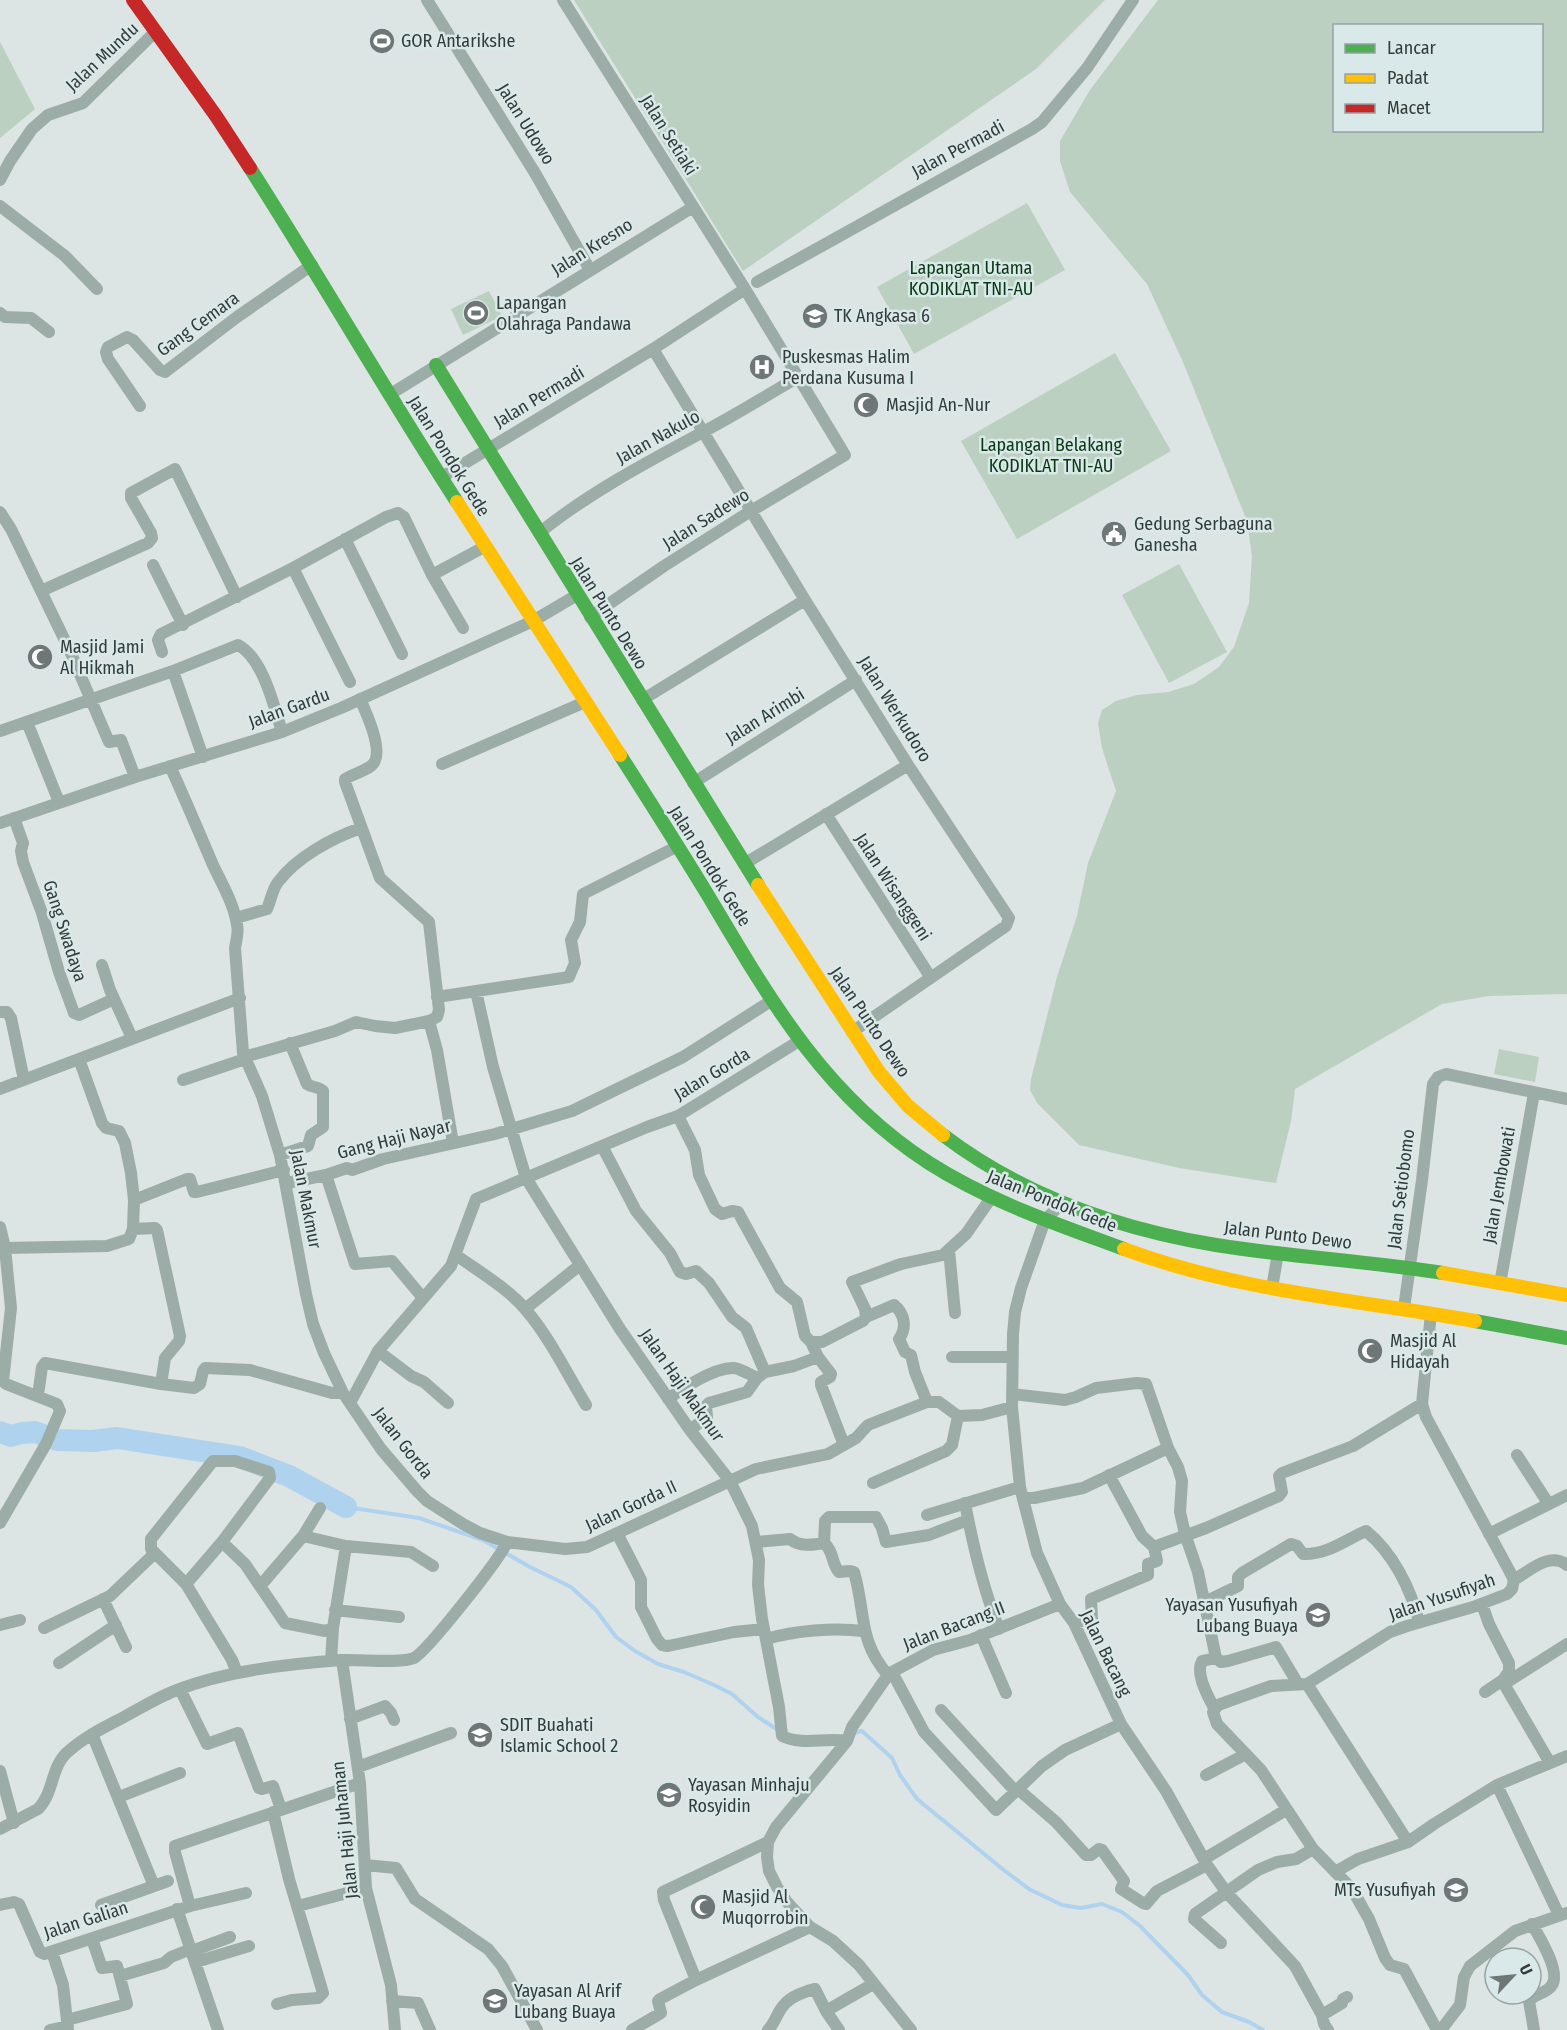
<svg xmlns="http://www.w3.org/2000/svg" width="1567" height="2030" font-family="'Fira Sans Condensed',sans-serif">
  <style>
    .green { fill: #bbd0c0; fill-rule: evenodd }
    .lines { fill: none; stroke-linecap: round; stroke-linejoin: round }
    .stream { stroke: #afd3ee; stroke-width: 4 }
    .river { stroke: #afd3ee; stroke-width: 22 }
    .street { stroke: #9caca7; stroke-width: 12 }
    .fast { stroke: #4caf50; stroke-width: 14 }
    .slow { stroke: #ffc107; stroke-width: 14 }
    .jam { stroke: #c62828; stroke-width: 14 }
    .labels { text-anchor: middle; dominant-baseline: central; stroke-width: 5; stroke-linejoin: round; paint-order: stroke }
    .poi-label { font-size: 18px; fill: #353b3b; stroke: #d9e8e8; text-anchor: start }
    .street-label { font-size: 18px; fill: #353b3b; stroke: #d9e8e8 }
    .park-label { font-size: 18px; fill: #083912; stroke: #d9e8e8 }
  </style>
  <rect width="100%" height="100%" fill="#dce4e4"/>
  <path class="green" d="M 574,0 L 1105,0 L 1036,69 L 743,271 Z
    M 1158,0 L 1567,0 L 1567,994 L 1489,996 L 1442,1004 L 1295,1089 L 1291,1121 L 1276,1183 L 1179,1168 L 1079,1145 L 1037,1103 L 1030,1090 L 1031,1079 L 1057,977 L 1077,916 L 1088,863 L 1116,791 L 1102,748 L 1098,723 L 1102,710 L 1116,701 L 1137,695 L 1168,692 L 1194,684 L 1219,667 L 1234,647 L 1249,603 L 1252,556 L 1247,521 L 1183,362 L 1147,284 L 1070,192 L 1060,161 L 1060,141 L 1090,90 ZM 1334,26 L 1542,26 L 1542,130 L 1334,130 Z
    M 0,42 L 35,109 L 0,138 Z
    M 1027,203 L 1065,270 L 914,354 L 877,287 Z
    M 489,291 L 502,316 L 463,335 L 451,309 Z
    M 1115,353 L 1171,451 L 1017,539 L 961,441 Z
    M 1179,564 L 1227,652 L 1169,683 L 1122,595 Z
    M 1499,1049 L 1539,1057 L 1535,1082 L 1494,1074 Z"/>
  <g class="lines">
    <path class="stream" d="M 346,1507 L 419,1518 L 483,1540 L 530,1567 L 571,1587 L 596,1610 L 616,1637 L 635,1651 L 658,1664 L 684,1672 L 714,1685 L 732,1694 L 758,1717 L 778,1730
      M 854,1733 L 862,1731 L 892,1758 L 900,1775 L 917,1799 L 1005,1871 L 1029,1889 L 1062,1905 L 1081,1908 L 1102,1904 L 1122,1912 L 1140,1926 L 1188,1975 L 1202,1995 L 1222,2012 L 1249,2022 L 1263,2030"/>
    <path class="river" d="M 0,1432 L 11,1436 L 22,1433 L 35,1432 L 57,1440 L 93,1441 L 117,1438 L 240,1457 L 289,1476 L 346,1507"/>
    <path class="street" d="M 427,0 L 535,173 L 590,270
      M 563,0 L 745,289 L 845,455 L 746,514 L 664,566 L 590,617
      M 0,180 L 10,161 L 32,129 L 48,115 L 83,103 L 155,32
      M 0,206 L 65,256 L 97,289
      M 757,282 L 1032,129 L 1042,122 L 1087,68 L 1133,0
      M 0,313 L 5,317 L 31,318 L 49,332
      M 653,349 L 805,600 L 908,765 L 1009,918 L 1006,926 L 852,1032
      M 389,395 L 693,207
      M 140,406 L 108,359 L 106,352 L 108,347 L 127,337 L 133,340 L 160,370 L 165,372 L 237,317 L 312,265
      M 442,477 L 653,349 L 745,289
      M 0,512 L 11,529 L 70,651 L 109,742 L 121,740 L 135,777
      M 539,533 C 589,493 647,462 703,432 C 735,415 766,396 798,377
      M 345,539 L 402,654
      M 153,565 L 183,625
      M 293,568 L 350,682
      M 432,575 L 484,547
      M 41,591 L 148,543 L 152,538 L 151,533 L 131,498 L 131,493 L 175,469 L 237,597
      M 162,652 L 158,640 L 161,634 L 293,568 L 386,517 L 398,513 L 404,517 L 432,575 L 463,628
      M 173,671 L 203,757
      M 360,699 C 366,712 386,755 371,766 C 363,772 353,774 345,779 L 345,782 L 380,878 L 429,922 L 439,1010 L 437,1017 L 429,1021 L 437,1050 L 453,1143
      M 642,700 L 805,600
      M 27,722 L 59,802
      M 0,731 L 173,671 L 238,645 C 263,658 274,706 282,732
      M 442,764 L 585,702
      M 693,783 L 856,680
      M 826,814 L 931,978
      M 14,818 L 23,843 L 21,851 L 23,862 L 42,913 L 59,972 L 74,1013 L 79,1015 L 114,999
      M 0,823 L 135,777 L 282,732 L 341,708 L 533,621 L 577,595
      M 744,864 L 908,765
      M 236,918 L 267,909 C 271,900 272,890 278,882 C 297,857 332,838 361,828
      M 102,965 L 110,990 L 132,1038
      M 476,991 L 493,1067 L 526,1178 L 620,1329 L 690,1430 L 730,1481 L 752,1526 L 759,1560 L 758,1585 L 762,1619 L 779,1707 L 782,1736 C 802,1746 826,1737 847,1741
      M 437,997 L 569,977 L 575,963 L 571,940 L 580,922 L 583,894 L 678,846
      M 0,1012 L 7,1012 L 11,1018 L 24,1080
      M 244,1057 L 335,1031 L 356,1022 L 375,1026 L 395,1028 L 429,1021
      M 183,1080 L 245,1059
      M 0,1089 L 240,998
      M 678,1116 L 695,1150 L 699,1175 L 715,1209 L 722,1214 L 732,1211 L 738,1212 L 780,1288 L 797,1302 L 805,1336 L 811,1342 L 818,1357 L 831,1374 L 830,1377 L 821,1382 L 821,1385 L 844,1445
      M 602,1146 L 636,1211 L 670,1253 L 680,1272 L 686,1274 L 696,1271 L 709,1283 L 732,1317 L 746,1328 L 765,1372
      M 280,1155 L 308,1146 L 311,1135 L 323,1127 L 323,1091 C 318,1086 312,1088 307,1084 L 290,1043
      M 326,1175 L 355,1264 L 392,1261 L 423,1298
      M 287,1183 L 326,1175 L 347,1168 L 352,1170 L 383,1159 L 495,1134 L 572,1111 L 683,1057 L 771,1001
      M 134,1200 L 187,1179 L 190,1179 L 194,1192 L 197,1192 L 284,1170
      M 1063,1202 L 1045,1220 L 1021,1288 L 1015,1312 L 1013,1334 L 1012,1407 L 1020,1487 L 1037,1553 L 1060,1604 L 1074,1623 L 1121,1724 L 1166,1791 L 1207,1865 L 1227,1893 L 1295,1966 L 1322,2015 L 1324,2024 L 1328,2030
      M 0,1227 L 5,1248 L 11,1308 L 3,1381 L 6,1384 L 57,1404 L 60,1411 L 46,1444 L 0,1523
      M 133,1229 L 155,1228 L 157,1230 L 180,1336 L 179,1341 L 165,1358 L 161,1384
      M 5,1248 L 107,1246 L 129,1239 L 133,1229 L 134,1200 L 131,1173 L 125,1143 L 119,1131 L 106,1128 L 102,1123 L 79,1059
      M 949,1250 L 955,1313
      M 456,1255 C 478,1271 509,1289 526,1310 C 550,1338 567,1374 586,1405
      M 1500,1284 L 1534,1093
      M 1272,1288 L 1278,1253
      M 1404,1308 L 1422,1180 L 1433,1084 L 1438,1077 L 1446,1074 L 1567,1099
      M 525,1309 L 580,1265
      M 1431,1313 L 1422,1404 L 1426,1417 L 1510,1572 L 1514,1580 L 1512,1589 L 1507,1594 L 1473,1607 L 1407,1626 L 1390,1632 L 1307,1684 L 1271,1686 L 1218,1705 L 1213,1712 L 1217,1724 L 1261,1770 L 1313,1849 L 1352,1889 L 1369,1919 L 1385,1958 L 1390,1965 L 1404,1969 L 1437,2030
      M 866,1317 L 865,1309 L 852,1282 L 901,1264 L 943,1255 L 966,1234 L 991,1198
      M 811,1342 L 822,1342 L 863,1321 L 866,1317 L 894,1305 C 905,1314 907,1328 899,1339 L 905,1352 L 911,1355 L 915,1372 L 927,1402
      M 378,1351 L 411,1376 L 424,1382 L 448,1403
      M 952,1357 L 1012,1357
      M 1012,1394 L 1065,1400 L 1076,1397 L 1096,1388 L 1137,1383 L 1146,1384 L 1168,1448 L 1178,1467 L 1182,1481 L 1180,1512 L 1185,1534 L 1198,1572 L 1216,1658 L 1221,1662 L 1228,1661 L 1276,1647 L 1298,1684
      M 38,1395 L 42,1367 L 45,1363 L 161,1384 L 194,1388 L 200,1384 L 203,1371 L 205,1368 L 250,1370 L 332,1393 L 343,1393
      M 668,1399 C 683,1388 715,1367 734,1368 C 742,1369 750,1375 757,1378
      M 350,1403 L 378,1351 L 451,1266 L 476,1199 L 647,1127 L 678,1116 L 799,1041
      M 690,1430 L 707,1417 L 706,1406 L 709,1403 L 747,1392 L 757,1378 L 765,1372 L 794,1366 L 818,1357
      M 1517,1455 L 1548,1503
      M 1109,1475 L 1142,1536 L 1154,1547
      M 873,1483 L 946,1451 L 952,1445 L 958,1416
      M 1023,1498 L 1034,1498 L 1083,1488 L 1168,1448
      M 965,1503 C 973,1546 983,1588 999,1629
      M 927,1515 L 1020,1487
      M 617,1533 L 641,1580 L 641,1607 L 657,1639 L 662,1645 L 668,1646 L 734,1632 L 764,1629
      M 1489,1534 L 1567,1495
      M 303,1536 L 346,1546 L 411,1552 L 433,1566
      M 222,1542 L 245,1564 L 285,1623 L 325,1631 L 333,1628 L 346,1546
      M 507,1542 L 565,1549 L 587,1547 L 756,1469 L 828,1454 L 856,1438 L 868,1425 L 927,1402 L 939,1402 L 958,1416 L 982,1415 L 1012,1407
      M 756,1542 L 790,1539 C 800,1547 812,1545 824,1543 L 825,1521 L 829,1517 L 876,1517 L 882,1528 L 886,1542 L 929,1535 L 968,1520
      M 824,1543 C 834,1551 831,1563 839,1572 L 850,1571 L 854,1572 C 866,1613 858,1641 888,1675
      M 1514,1580 C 1529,1571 1550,1551 1567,1565
      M 186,1584 L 222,1542 L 270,1478 L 269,1472 L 235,1461 L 213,1461 L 151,1539 L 151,1549 L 186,1584 L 232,1660 L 237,1673
      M 261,1585 L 303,1536 L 320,1508
      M 103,1599 L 126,1647
      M 1205,1602 L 1238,1586 L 1238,1577 L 1242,1573 L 1291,1544 L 1297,1546 L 1303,1554 C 1327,1555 1345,1540 1366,1531 C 1393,1553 1411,1589 1419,1622
      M 1482,1604 L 1489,1624 L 1509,1663 L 1509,1671 L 1503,1680 L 1504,1684
      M 335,1610 L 399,1617
      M 1074,1623 L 1092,1619 L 1091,1599 L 1148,1575 L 1148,1564 L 1157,1561 L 1154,1547 L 1206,1528 L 1279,1496 L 1282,1492 L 1279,1476 L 1282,1473 L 1353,1446 L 1422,1404
      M 0,1625 L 20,1620
      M 44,1628 L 110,1596 L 155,1553
      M 981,1635 L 1006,1693
      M 766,1639 C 794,1631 834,1627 863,1631
      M 342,1660 L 360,1783 L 366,1888 L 391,1985 L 395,2030
      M 331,1661 L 333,1628
      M 59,1663 L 116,1625
      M 892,1672 L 924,1732 L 996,1810 L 1042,1766 L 1065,1750 L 1121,1724
      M 1307,1684 L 1408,1842
      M 1504,1684 L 1550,1763
      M 1504,1684 L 1567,1644
      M 180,1689 L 207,1744 L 238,1733 L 259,1788 L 262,1789 L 273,1786 L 281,1809
      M 1485,1692 L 1503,1680
      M 1214,1708 C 1208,1696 1195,1674 1202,1661 L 1216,1658
      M 941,1710 L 1016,1792
      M 350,1719 L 385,1706 L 391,1713 L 394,1720
      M 92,1734 L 154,1886
      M 358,1767 L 451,1733
      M 0,1771 L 14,1823
      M 1206,1775 L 1246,1754
      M 1497,1785 L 1559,1915
      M 1019,1790 L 1056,1822 L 1086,1855 L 1091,1855 L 1099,1849 L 1102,1850 L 1124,1881 L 1121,1889 L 1143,1903 L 1146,1904 L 1157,1891 L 1207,1865
      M 119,1797 L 180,1773
      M 273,1812 L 289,1879 L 323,1993 L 318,1998 L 292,2000 L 277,2004
      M 0,1829 L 38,1809 C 55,1792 50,1765 70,1750 C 86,1736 105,1727 124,1717 C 141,1708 158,1697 177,1690 C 226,1671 288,1664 341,1660 C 359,1659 400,1664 414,1658 C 428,1650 500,1559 507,1542 L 480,1533 L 463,1524 L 427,1501 L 417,1491 L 381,1449 L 343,1393 L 324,1353 L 313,1324 L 306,1294 L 280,1155 L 262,1096 L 243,1053 L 235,948 C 236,941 239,933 237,925 C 234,904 222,884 213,865 C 199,832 185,799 170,766
      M 1204,1859 L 1286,1810
      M 365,1865 L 396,1868 L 415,1899 L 488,1949 L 502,1966 L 537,2030
      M 1335,1872 L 1358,1859 L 1408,1842 L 1434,1824 L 1497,1785 L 1567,1756
      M 0,1905 L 14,1902 L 19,1904 L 40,1952 L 44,1954 L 190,1906 L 175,1852 L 175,1846 L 360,1783
      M 101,1905 L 168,1881
      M 190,1906 L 246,1893
      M 298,1906 L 366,1888
      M 177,1909 L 218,2030
      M 1532,1924 C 1539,1936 1561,1972 1552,1985 C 1547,1994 1534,1993 1529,2001 L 1534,2030
      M 1221,1943 L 1194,1919 L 1195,1914 L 1258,1870 L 1277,1862 L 1296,1859 L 1313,1849
      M 192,1951 L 230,1937
      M 52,1952 L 63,1985 L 68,2030
      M 196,1962 L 249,1946
      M 120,1976 L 164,1963 L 171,1957 L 191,1949
      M 696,1980 L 664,1900 L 663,1892 L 768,1842
      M 392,2001 L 418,2003 L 430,2030
      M 826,2011 L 839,2030
      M 1322,2015 L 1342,2003 L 1343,1999 L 1347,1997
      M 67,2020 L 127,2004 L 117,1966 L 102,1968 L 92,1939
      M 50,2030 L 68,2026
      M 632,2030 L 661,2013 L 658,2001 L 660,1999 L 696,1980 L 810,1927
      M 768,2030 C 776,2022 777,2012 784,2005 C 790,1997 805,1991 815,1989 L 826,2011 L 873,1984
      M 911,2030 L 859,1965 L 833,1941 L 810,1927 L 787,1902 L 777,1887 L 769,1871 L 767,1857 L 768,1842 L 776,1827 L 847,1741 L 852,1727 L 888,1675 L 892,1672 L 933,1650 L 970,1640 L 1060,1604
      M 1441,2030 L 1460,2005 L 1464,1977 L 1470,1966 L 1515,1931 L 1567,1913"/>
    <path class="fast" d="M 250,168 C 321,279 386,392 457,502
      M 436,365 L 758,885
      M 620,755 C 650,802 680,849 709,897 C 770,1000 825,1096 929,1163 C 990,1202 1057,1224 1124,1249
      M 943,1135 C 1022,1195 1119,1229 1216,1245 C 1291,1257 1368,1261 1443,1273
      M 1475,1321 L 1567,1338"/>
    <path class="slow" d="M 457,502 L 620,755
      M 758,885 L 879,1072 L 908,1106 L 943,1135
      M 1124,1249 C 1236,1291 1358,1300 1475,1321
      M 1443,1273 L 1567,1295"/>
    <path class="jam" d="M 133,0 L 216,116 L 250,168"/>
  </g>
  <defs>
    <g id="stadium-disc" transform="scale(1.35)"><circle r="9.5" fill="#6f7676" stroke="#d9e8e8"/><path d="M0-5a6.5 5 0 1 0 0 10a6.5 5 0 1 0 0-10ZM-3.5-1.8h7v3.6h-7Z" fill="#fff"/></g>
    <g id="school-disc" transform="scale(1.35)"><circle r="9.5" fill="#6f7676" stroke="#d9e8e8"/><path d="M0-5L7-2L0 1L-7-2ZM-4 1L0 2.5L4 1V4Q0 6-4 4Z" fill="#fff"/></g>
    <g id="hospital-disc" transform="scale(1.35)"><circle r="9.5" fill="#6f7676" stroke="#d9e8e8"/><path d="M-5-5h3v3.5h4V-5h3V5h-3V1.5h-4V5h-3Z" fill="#fff"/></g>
    <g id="mosque-disc" transform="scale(1.35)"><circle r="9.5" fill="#6f7676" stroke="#d9e8e8"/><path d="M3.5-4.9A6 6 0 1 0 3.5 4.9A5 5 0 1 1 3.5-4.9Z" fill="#fff"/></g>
    <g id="civic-disc" transform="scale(1.35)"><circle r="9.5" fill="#6f7676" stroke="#d9e8e8"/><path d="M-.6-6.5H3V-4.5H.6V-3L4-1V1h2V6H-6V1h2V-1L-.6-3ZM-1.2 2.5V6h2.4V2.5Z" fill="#fff"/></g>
  </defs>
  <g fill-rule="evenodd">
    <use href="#stadium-disc" x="382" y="41"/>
    <use href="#stadium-disc" x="476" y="313"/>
    <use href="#school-disc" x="815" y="316"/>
    <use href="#hospital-disc" x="762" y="367"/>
    <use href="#mosque-disc" x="866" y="405"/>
    <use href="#civic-disc" x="1114" y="534"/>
    <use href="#mosque-disc" x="40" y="657"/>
    <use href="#mosque-disc" x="1370" y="1351"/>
    <use href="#school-disc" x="1318" y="1615"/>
    <use href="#school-disc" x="480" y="1735"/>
    <use href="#school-disc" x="669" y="1795"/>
    <use href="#school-disc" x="1456" y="1890"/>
    <use href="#mosque-disc" x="703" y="1907"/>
    <use href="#school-disc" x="495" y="2001"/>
  </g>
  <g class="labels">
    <g class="poi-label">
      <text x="401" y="41">GOR Antarikshe</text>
      <text x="496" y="303">Lapangan<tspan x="496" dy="21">Olahraga Pandawa</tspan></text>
      <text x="834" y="316">TK Angkasa 6</text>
      <text x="782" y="357">Puskesmas Halim<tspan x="782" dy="21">Perdana Kusuma I</tspan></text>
      <text x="886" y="405">Masjid An-Nur</text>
      <text x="1134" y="524">Gedung Serbaguna<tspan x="1134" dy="21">Ganesha</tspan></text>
      <text x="60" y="647">Masjid Jami<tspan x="60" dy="21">Al Hikmah</tspan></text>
      <text x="1390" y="1341">Masjid Al<tspan x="1390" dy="21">Hidayah</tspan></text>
      <text x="1298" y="1605" text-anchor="end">Yayasan Yusufiyah<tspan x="1298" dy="21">Lubang Buaya</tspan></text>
      <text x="500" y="1725">SDIT Buahati<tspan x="500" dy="21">Islamic School 2</tspan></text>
      <text x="688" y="1785">Yayasan Minhaju<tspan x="688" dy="21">Rosyidin</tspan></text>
      <text x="1436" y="1890" text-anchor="end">MTs Yusufiyah</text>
      <text x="722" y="1897">Masjid Al<tspan x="722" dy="21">Muqorrobin</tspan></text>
      <text x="514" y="1991">Yayasan Al Arif<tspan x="514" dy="21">Lubang Buaya</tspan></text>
    </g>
    <g class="street-label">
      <text transform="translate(102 57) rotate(-43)">Jalan Mundu</text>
      <text transform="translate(526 124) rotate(58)">Jalan Udowo</text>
      <text transform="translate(669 135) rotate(58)">Jalan Setiaki</text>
      <text transform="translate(958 149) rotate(-28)">Jalan Permadi</text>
      <text transform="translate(592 247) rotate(-32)">Jalan Kresno</text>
      <text transform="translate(198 324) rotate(-36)">Gang Cemara</text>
      <text transform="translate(539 397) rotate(-31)">Jalan Permadi</text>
      <text transform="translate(658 437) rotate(-29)">Jalan Nakulo</text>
      <text transform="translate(449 456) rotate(58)">Jalan Pondok Gede</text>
      <text transform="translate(706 519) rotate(-32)">Jalan Sadewo</text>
      <text transform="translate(609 613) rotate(58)">Jalan Punto Dewo</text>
      <text transform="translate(289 708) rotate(-20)">Jalan Gardu</text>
      <text transform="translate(895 709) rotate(58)">Jalan Werkudoro</text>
      <text transform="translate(765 716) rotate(-32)">Jalan Arimbi</text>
      <text transform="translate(710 866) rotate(58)">Jalan Pondok Gede</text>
      <text transform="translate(893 887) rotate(57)">Jalan Wisanggeni</text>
      <text transform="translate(65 931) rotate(72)">Gang Swadaya</text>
      <text transform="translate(870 1022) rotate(56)">Jalan Punto Dewo</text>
      <text transform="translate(712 1074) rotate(-31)">Jalan Gorda</text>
      <text transform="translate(394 1139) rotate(-14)">Gang Haji Nayar</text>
      <text transform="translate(1499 1185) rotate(-80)">Jalan Jembowati</text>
      <text transform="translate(1401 1189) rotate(-83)">Jalan Setiobomo</text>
      <text transform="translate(306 1199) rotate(79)">Jalan Makmur</text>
      <text transform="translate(1052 1201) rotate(22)">Jalan Pondok Gede</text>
      <text transform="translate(1288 1235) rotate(7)">Jalan Punto Dewo</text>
      <text transform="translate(682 1385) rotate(55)">Jalan Haji Makmur</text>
      <text transform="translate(403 1443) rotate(52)">Jalan Gorda</text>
      <text transform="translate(631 1506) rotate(-25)">Jalan Gorda II</text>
      <text transform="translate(1442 1597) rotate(-19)">Jalan Yusufiyah</text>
      <text transform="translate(954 1626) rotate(-21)">Jalan Bacang II</text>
      <text transform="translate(1106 1653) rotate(64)">Jalan Bacang</text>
      <text transform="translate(345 1830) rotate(-96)">Jalan Haji Juhaman</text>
      <text transform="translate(86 1920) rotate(-18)">Jalan Galian</text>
    </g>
    <g class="park-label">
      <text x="971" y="268">Lapangan Utama<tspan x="971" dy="21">KODIKLAT TNI-AU</tspan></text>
      <text x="1051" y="445">Lapangan Belakang<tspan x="1051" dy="21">KODIKLAT TNI-AU</tspan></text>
    </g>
  </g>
  <rect x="1333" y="24" width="210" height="108" fill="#d9e8e8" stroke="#97a3a3" stroke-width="1.5"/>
  <rect x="1345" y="44" width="30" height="9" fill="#4caf50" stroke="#97a3a3" stroke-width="1.5"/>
  <text x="1387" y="54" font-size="18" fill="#353b3b">Lancar</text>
  <rect x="1345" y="74" width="30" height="9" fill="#ffc107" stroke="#97a3a3" stroke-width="1.5"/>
  <text x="1387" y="84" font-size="18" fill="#353b3b">Padat</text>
  <rect x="1345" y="104" width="30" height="9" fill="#c62828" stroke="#97a3a3" stroke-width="1.5"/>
  <text x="1387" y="114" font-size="18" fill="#353b3b">Macet</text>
  <g transform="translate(1513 1976) rotate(64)"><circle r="28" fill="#d9e8e8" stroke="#97a3a3" stroke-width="1.5"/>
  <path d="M0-4.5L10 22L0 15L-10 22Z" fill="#6f7676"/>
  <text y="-9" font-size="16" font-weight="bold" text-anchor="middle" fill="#353b3b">U</text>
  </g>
</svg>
